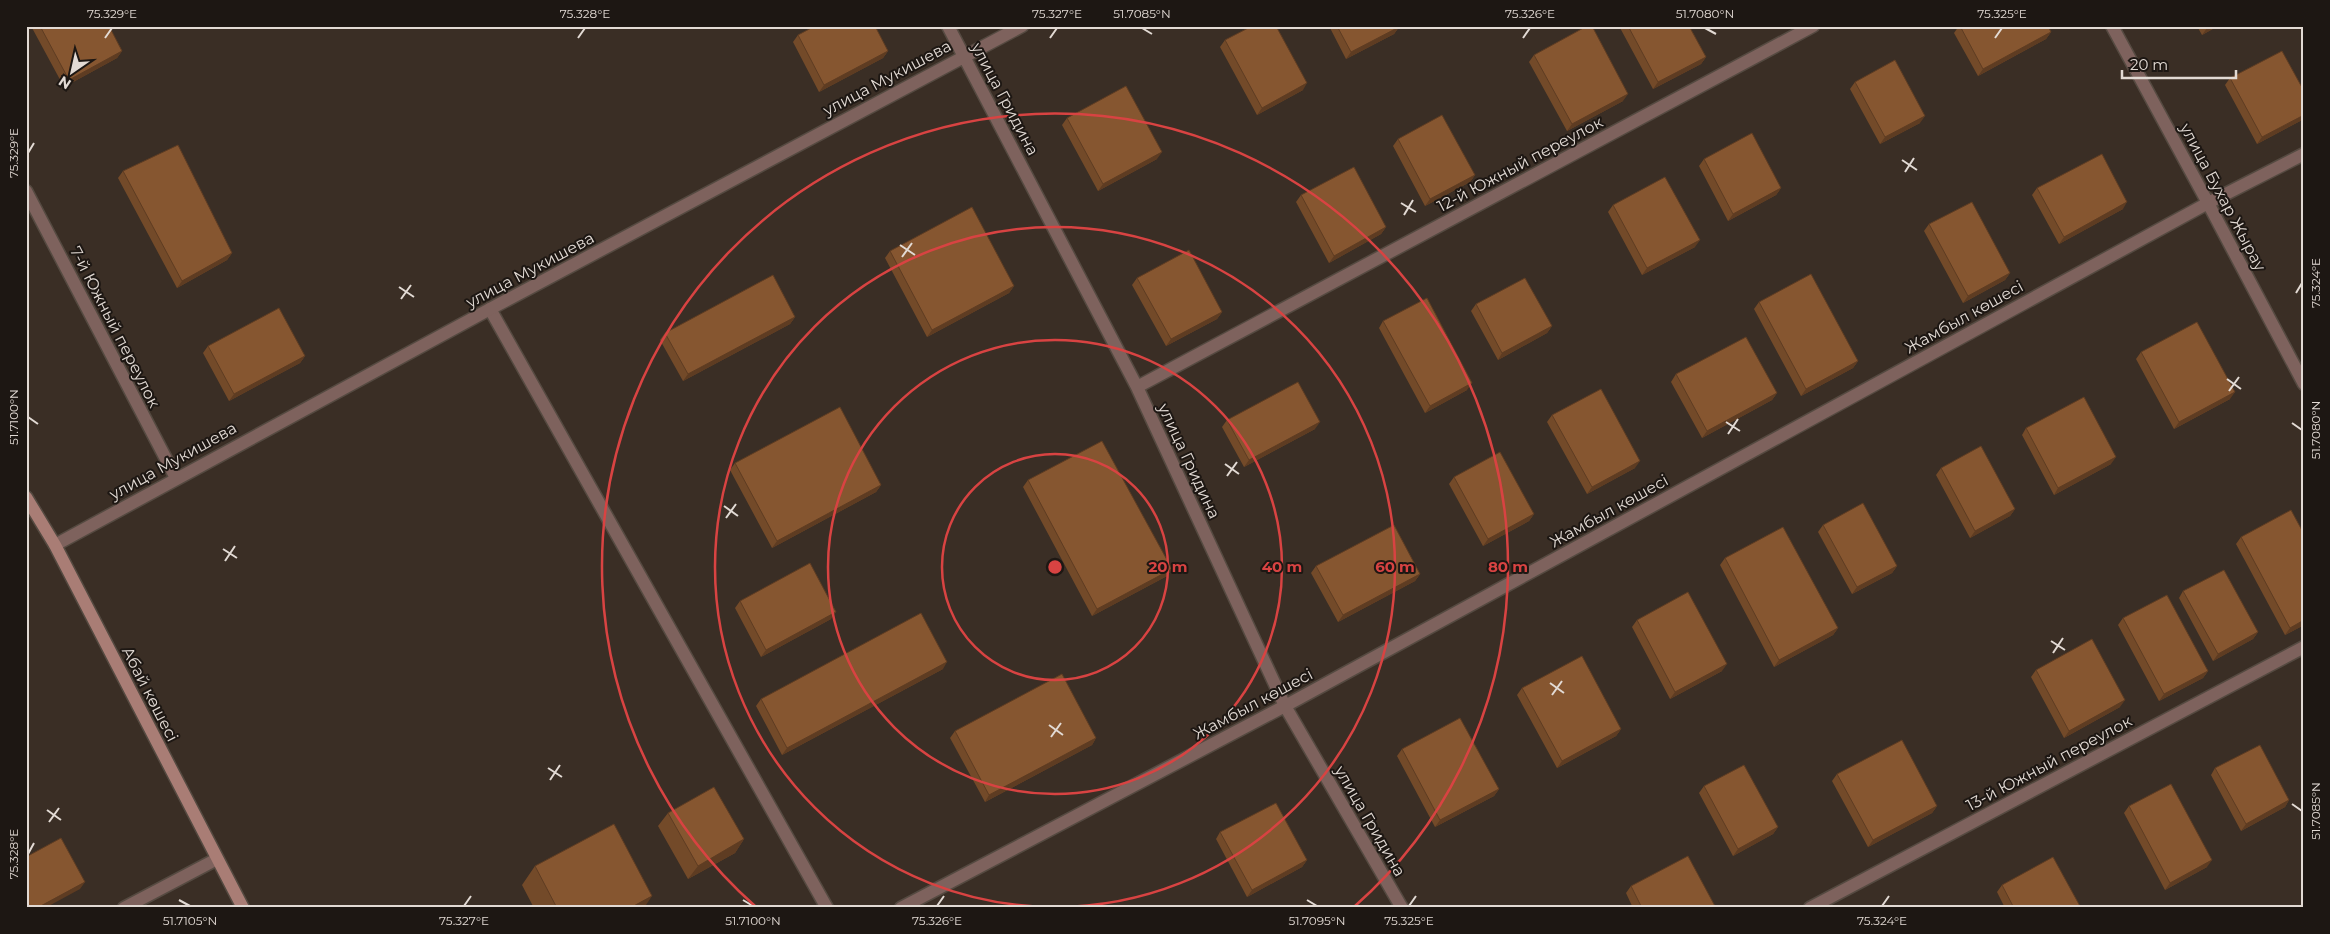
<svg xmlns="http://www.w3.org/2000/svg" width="2330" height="934" font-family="Montserrat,sans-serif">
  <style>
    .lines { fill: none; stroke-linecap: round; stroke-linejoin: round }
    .lane-casing { stroke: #554a41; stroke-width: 15 }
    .street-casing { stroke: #554a41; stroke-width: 15 }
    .secondary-casing { stroke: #554a41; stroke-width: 15 }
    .lane { stroke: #7e625d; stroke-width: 12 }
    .street { stroke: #7e625d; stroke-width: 12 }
    .secondary { stroke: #a97d75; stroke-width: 12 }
    .wall { fill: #734a29 }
    .shaded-wall { fill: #5e3c22 }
    .building { fill: #865630; stroke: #5e3c22 }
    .ticks { fill: none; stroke: #e2dad4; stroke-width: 2 }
    .ring { fill: none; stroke: #d84342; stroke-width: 2.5 }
    .labels { text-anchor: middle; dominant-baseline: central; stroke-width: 4; stroke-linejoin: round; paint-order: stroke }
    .street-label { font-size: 16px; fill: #e2dad4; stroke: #1d1713 }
    .centre { fill: #d84342; stroke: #1d1713; stroke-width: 2.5 }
    .ring-label { font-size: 15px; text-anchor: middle; font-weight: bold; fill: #d84342; stroke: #1d1713; stroke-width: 4; stroke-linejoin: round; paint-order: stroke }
    .neatline { fill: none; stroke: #e2dad4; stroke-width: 2 }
    .ticks-label { font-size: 12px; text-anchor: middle; fill: #e2dad4 }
  </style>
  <rect width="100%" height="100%" fill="#3a2e25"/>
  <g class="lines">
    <g class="lane-casing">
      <path id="lane" d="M 490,309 L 827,908"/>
    </g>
    <g class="street-casing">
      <path id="street" d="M 948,26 L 1137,387 L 1285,706 L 1402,908
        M 2112,26 L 2208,203 L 2304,384
        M 26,191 L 176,478
        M 1137,387 L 1813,26
        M 55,545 L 490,309 L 1022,26
        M 124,908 L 217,859
        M 901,908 L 1285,706 L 2208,203 L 2304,154
        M 1810,908 L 2304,647"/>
    </g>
    <g class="secondary-casing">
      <path id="secondary" d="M 26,497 L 55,545 L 243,908"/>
    </g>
    <use href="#lane" class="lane"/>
    <use href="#street" class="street"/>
    <use href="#secondary" class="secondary"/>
  </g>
  <path class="wall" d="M 31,26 L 109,26 L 122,51 L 117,58 L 64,87 Z
    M 1329,26 L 1399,26 L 1399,27 L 1394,34 L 1346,59 Z
    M 1619,26 L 1689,26 L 1706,57 L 1701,64 L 1653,89 Z
    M 1959,26 L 2048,26 L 2051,32 L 2046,39 L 1978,76 L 1954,33 Z
    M 2197,26 L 2218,26 L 2202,35 Z
    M 798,35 L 888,51 L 883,58 L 819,92 L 793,42 Z
    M 1225,40 L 1303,90 L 1257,115 L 1220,47 Z
    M 1534,55 L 1623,101 L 1567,131 L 1529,62 Z
    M 2230,78 L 2304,91 L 2304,119 L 2257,144 L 2225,85 Z
    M 1855,82 L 1920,123 L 1880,144 L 1850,89 Z
    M 1067,118 L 1157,159 L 1098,191 L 1062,125 Z
    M 1398,139 L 1475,175 L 1470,182 L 1425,206 L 1393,146 Z
    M 1704,159 L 1781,188 L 1776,195 L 1728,221 L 1699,166 Z
    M 123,171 L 232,253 L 227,260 L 177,288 L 118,178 Z
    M 2037,188 L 2123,209 L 2059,244 L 2032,195 Z
    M 1301,195 L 1386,227 L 1381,234 L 1329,263 L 1296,202 Z
    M 1613,205 L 1695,247 L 1642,275 L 1608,212 Z
    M 1929,224 L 2010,273 L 2005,280 L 1963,303 L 1924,231 Z
    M 890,251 L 1014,286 L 1009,293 L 927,337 L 885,258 Z
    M 1137,278 L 1222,312 L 1217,319 L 1166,346 L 1132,285 Z
    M 1759,302 L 1858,361 L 1853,368 L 1801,396 L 1754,309 Z
    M 1476,304 L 1552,326 L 1547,333 L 1498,360 L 1471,311 Z
    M 795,317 L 790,324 L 683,381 L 660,340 L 665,333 Z
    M 1383,321 L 1467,390 L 1425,413 L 1379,328 Z
    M 208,346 L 305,356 L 300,363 L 229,401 L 203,353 Z
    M 2141,352 L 2230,399 L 2174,429 L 2136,359 Z
    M 1676,374 L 1777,393 L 1772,400 L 1702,438 L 1671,382 Z
    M 1552,415 L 1635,468 L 1587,494 L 1547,422 Z
    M 1227,420 L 1315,429 L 1244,467 L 1222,427 Z
    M 2026,428 L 2111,464 L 2054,495 L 2022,435 Z
    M 735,463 L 881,485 L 876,492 L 772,548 L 730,470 Z
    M 1941,468 L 2015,509 L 2010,516 L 1970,538 L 1936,475 Z
    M 1454,477 L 1534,514 L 1529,521 L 1483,546 L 1449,484 Z
    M 1028,480 L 1172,569 L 1167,576 L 1092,616 L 1023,487 Z
    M 1823,525 L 1897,566 L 1892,573 L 1852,594 L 1818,532 Z
    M 2304,534 L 2304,625 L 2285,635 L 2236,544 L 2241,537 Z
    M 1725,558 L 1838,628 L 1833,635 L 1774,667 L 1720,565 Z
    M 1316,566 L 1420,574 L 1415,581 L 1338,622 L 1311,573 Z
    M 2183,591 L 2258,632 L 2253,639 L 2213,661 L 2179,598 Z
    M 740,601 L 831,619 L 761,657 L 735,608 Z
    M 2123,618 L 2208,671 L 2203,678 L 2159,701 L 2118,625 Z
    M 1637,620 L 1722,671 L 1670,699 L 1632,627 Z
    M 943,669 L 782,755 L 756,706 L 761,699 Z
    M 2036,670 L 2120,707 L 2064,738 L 2031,677 Z
    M 1522,688 L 1621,729 L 1616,736 L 1557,768 L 1517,695 Z
    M 955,731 L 1096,738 L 1092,745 L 985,802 L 950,738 Z
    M 1402,749 L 1499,789 L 1494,796 L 1435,827 L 1397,756 Z
    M 2215,768 L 2289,800 L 2285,807 L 2241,831 L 2211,775 Z
    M 1837,774 L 1937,806 L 1932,813 L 1868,847 L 1832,781 Z
    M 1704,786 L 1778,827 L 1773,834 L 1733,856 L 1699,793 Z
    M 2129,806 L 2207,867 L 2165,890 L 2124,813 Z
    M 668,813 L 744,839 L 735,853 L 688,879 L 658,826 Z
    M 1220,832 L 1307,860 L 1302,867 L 1247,897 L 1216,839 Z
    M 535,866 L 644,908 L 534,908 L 522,885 Z
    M 2002,885 L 2081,908 L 2005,908 L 1997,892 Z
    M 1631,886 L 1716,908 L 1633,908 L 1626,893 Z"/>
  <path class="shaded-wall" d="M 2210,26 L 2218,26 L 2202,35 L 2207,28 Z
    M 1399,27 L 1394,34 L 1346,59 L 1351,52 Z
    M 2051,32 L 2046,39 L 1978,76 L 1983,69 Z
    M 122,51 L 117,58 L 64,87 L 69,80 Z
    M 888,51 L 883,58 L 819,92 L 824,85 Z
    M 1706,57 L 1701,64 L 1653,89 L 1658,82 Z
    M 1307,83 L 1303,90 L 1257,115 L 1262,108 Z
    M 1628,94 L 1623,101 L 1567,131 L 1572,124 Z
    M 2304,115 L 2304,119 L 2257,144 L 2262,137 Z
    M 1925,116 L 1920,123 L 1880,144 L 1885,137 Z
    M 1162,152 L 1157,159 L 1098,191 L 1103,184 Z
    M 1475,175 L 1470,182 L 1425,206 L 1430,199 Z
    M 1781,188 L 1776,195 L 1728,221 L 1733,214 Z
    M 2127,202 L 2123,209 L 2059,244 L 2064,237 Z
    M 1386,227 L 1381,234 L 1329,263 L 1334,256 Z
    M 1700,240 L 1695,247 L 1642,275 L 1647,268 Z
    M 232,253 L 227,260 L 177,288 L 182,281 Z
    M 2010,273 L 2005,280 L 1963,303 L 1968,296 Z
    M 1014,286 L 1009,293 L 927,337 L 932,330 Z
    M 1222,312 L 1217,319 L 1166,346 L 1171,339 Z
    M 795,317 L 790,324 L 683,381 L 688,374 Z
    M 1552,326 L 1547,333 L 1498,360 L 1502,353 Z
    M 305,356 L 300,363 L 229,401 L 234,394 Z
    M 1858,361 L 1853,368 L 1801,396 L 1806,389 Z
    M 1472,383 L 1467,390 L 1425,413 L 1430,406 Z
    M 2235,392 L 2230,399 L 2174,429 L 2179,422 Z
    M 1777,393 L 1772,400 L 1702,438 L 1707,431 Z
    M 1320,422 L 1315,429 L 1244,467 L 1249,460 Z
    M 2116,457 L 2111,464 L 2054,495 L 2058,488 Z
    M 1640,461 L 1635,468 L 1587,494 L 1592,487 Z
    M 881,485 L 876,492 L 772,548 L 777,541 Z
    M 2015,509 L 2010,516 L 1970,538 L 1975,531 Z
    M 1534,514 L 1529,521 L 1483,546 L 1488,539 Z
    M 1897,566 L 1892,573 L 1852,594 L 1857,587 Z
    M 1172,569 L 1167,576 L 1092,616 L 1097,609 Z
    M 1420,574 L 1415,581 L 1338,622 L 1343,615 Z
    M 836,612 L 831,619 L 761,657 L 766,650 Z
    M 2304,620 L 2304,625 L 2285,635 L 2290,628 Z
    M 1838,628 L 1833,635 L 1774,667 L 1779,660 Z
    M 2258,632 L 2253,639 L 2213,661 L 2218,654 Z
    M 947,662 L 943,669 L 782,755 L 787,748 Z
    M 1727,664 L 1722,671 L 1670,699 L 1675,692 Z
    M 2208,671 L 2203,678 L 2159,701 L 2164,694 Z
    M 2125,700 L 2120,707 L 2064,738 L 2069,731 Z
    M 1621,729 L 1616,736 L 1557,768 L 1562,761 Z
    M 1096,738 L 1092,745 L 985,802 L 989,795 Z
    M 1499,789 L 1494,796 L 1435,827 L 1440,820 Z
    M 2289,800 L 2285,807 L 2241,831 L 2246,824 Z
    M 1937,806 L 1932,813 L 1868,847 L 1873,840 Z
    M 1778,827 L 1773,834 L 1733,856 L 1738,849 Z
    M 744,839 L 735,853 L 688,879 L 698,866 Z
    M 1307,860 L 1302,867 L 1247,897 L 1252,890 Z
    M 2212,860 L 2207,867 L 2165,890 L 2170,883 Z
    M 85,882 L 80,889 L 45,908 L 37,908 Z
    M 652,896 L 644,908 L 630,908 Z"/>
  <path class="building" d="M 40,26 L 109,26 L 122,51 L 69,80 Z
    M 815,26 L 875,26 L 888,51 L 824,85 L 798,35 Z
    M 1252,26 L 1276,26 L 1307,83 L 1262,108 L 1225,40 Z
    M 1337,26 L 1399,26 L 1399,27 L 1351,52 Z
    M 1587,26 L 1592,26 L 1628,94 L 1572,124 L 1534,55 Z
    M 1628,26 L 1689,26 L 1706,57 L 1658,82 Z
    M 1960,26 L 2048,26 L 2051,32 L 1983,69 Z
    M 2282,51 L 2304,91 L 2304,115 L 2262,137 L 2230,78 Z
    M 1895,60 L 1925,116 L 1885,137 L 1855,82 Z
    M 1126,86 L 1162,152 L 1103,184 L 1067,118 Z
    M 1442,115 L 1475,175 L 1430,199 L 1398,139 Z
    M 1752,133 L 1781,188 L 1733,214 L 1704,159 Z
    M 178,145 L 232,253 L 182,281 L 123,171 Z
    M 2102,154 L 2127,202 L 2064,237 L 2037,188 Z
    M 1354,167 L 1386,227 L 1334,256 L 1301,195 Z
    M 1665,177 L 1700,240 L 1647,268 L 1613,205 Z
    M 1972,202 L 2010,273 L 1968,296 L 1929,224 Z
    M 972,207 L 1014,286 L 932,330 L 890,251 Z
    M 1189,250 L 1222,312 L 1171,339 L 1137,278 Z
    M 1811,274 L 1858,361 L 1806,389 L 1759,302 Z
    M 773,275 L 795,317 L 688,374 L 665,333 Z
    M 1525,278 L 1552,326 L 1502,353 L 1476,304 Z
    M 1427,298 L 1472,383 L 1430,406 L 1383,321 Z
    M 279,308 L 305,356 L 234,394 L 208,346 Z
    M 2197,322 L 2235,392 L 2179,422 L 2141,352 Z
    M 1746,337 L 1777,393 L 1707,431 L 1676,374 Z
    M 1298,382 L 1320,422 L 1249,460 L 1227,420 Z
    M 1601,389 L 1640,461 L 1592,487 L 1552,415 Z
    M 2084,397 L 2116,457 L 2058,488 L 2026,428 Z
    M 840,407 L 881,485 L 777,541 L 735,463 Z
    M 1102,441 L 1172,569 L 1097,609 L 1028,480 Z
    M 1981,446 L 2015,509 L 1975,531 L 1941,468 Z
    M 1500,452 L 1534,514 L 1488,539 L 1454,477 Z
    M 1863,503 L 1897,566 L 1857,587 L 1823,525 Z
    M 2291,510 L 2304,534 L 2304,620 L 2290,628 L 2241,537 Z
    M 1394,525 L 1420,574 L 1343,615 L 1316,566 Z
    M 1783,527 L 1838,628 L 1779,660 L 1725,558 Z
    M 810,563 L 836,612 L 766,650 L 740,601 Z
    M 2224,570 L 2258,632 L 2218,654 L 2183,591 Z
    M 1688,592 L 1727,664 L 1675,692 L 1637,620 Z
    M 2167,595 L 2208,671 L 2164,694 L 2123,618 Z
    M 921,613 L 947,662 L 787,748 L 761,699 Z
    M 2092,639 L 2125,700 L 2069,731 L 2036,670 Z
    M 1582,656 L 1621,729 L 1562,761 L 1522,688 Z
    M 1062,674 L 1096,738 L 989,795 L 955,731 Z
    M 1460,718 L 1499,789 L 1440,820 L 1402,749 Z
    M 1902,740 L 1937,806 L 1873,840 L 1837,774 Z
    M 2260,745 L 2289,800 L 2246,824 L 2215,768 Z
    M 1744,765 L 1778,827 L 1738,849 L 1704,786 Z
    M 2171,784 L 2212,860 L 2170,883 L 2129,806 Z
    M 714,787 L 744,839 L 698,866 L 668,813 Z
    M 1276,803 L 1307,860 L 1252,890 L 1220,832 Z
    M 614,824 L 652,896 L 630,908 L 557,908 L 535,866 Z
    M 61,838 L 85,882 L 37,908 L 26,908 L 26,857 Z
    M 1688,856 L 1716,908 L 1642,908 L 1631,886 Z
    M 2053,857 L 2081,908 L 2014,908 L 2002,885 Z"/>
  <path class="ticks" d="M 1142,28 L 1152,34M 1705,28 L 1716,34M 105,38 L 112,28M 578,38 L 585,28M 1050,38 L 1057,28M 1523,38 L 1530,28M 1995,38 L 2002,28M 28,153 L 34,143M 1902,160 L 1917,170M 1905,172 L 1914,158M 1401,203 L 1416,212M 1404,215 L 1413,200M 900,245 L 915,255M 902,257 L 912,243M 399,287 L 414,297M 2296,293 L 2302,283M 401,299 L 411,285M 2227,379 L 2241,389M 2229,391 L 2239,377M 28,417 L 38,424M 1726,422 L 1740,431M 2292,423 L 2302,430M 1728,434 L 1738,419M 1225,464 L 1239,474M 1227,476 L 1237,462M 724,506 L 738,516M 726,518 L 736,504M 223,549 L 237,558M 225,561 L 235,546M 2051,641 L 2065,650M 2053,653 L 2063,638M 1550,683 L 1564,693M 1552,695 L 1562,681M 1049,725 L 1063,735M 1051,737 L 1061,723M 548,768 L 562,777M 550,780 L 560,765M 2292,804 L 2302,811M 47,810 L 61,820M 49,822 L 59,808M 28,854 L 34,843M 179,900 L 190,906M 743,900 L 753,906M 1307,900 L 1317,906M 464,906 L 471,896M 937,906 L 944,896M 1409,906 L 1416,896M 1882,906 L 1889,896"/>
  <g class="ring">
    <circle cx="1055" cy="567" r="113"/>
    <circle cx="1055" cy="567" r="227"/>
    <circle cx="1055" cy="567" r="340"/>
    <path d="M755 906A453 453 0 1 1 1355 906"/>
  </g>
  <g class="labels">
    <g class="street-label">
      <text transform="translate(887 78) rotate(-28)">улица Мукишева</text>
      <text transform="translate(1005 99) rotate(62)">улица Гридина</text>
      <text transform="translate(1520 164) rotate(-28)">12-й Южный переулок</text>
      <text transform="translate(2223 197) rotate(62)">улица Бухар Жырау</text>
      <text transform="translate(530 270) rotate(-28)">улица Мукишева</text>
      <text transform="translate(1964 317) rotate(-29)">Жамбыл көшесі</text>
      <text transform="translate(115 327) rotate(63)">7-й Южный переулок</text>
      <text transform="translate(173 461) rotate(-29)">улица Мукишева</text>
      <text transform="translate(1189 461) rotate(65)">улица Гридина</text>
      <text transform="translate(1609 511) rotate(-29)">Жамбыл көшесі</text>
      <text transform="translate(150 694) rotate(63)">Абай көшесі</text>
      <text transform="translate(1253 704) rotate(-28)">Жамбыл көшесі</text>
      <text transform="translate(2049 763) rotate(-28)">13-й Южный переулок</text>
      <text transform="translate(1370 821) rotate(60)">улица Гридина</text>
    </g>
  </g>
  <circle cx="1055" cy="567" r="8" class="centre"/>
  <g class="ring-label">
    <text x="1168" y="572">20 m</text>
    <text x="1282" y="572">40 m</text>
    <text x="1395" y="572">60 m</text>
    <text x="1508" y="572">80 m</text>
  </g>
  <rect width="2330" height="934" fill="none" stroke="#1d1713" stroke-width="55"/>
  <g transform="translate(72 72) rotate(214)" stroke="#1d1713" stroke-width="4" paint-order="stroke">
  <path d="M0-4L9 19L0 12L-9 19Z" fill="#e2dad4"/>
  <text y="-8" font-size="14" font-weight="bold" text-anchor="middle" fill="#e2dad4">N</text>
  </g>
  <path d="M2122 70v8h114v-8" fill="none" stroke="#e2dad4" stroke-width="2.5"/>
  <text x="2130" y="70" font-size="15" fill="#e2dad4" stroke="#1d1713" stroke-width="4" paint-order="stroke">20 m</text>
  <rect x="28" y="28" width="2274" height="878" class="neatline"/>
  <g class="ticks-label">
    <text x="112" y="18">75.329°E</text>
    <text x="585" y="18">75.328°E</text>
    <text x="1057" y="18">75.327°E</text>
    <text x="1142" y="18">51.7085°N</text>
    <text x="1530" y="18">75.326°E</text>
    <text x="1705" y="18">51.7080°N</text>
    <text x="2002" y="18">75.325°E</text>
    <text transform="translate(14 153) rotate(-90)" y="4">75.329°E</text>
    <text transform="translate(2316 283) rotate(-90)" y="4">75.324°E</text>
    <text transform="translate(14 417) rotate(-90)" y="4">51.7100°N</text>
    <text transform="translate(2316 430) rotate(-90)" y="4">51.7080°N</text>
    <text transform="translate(2316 811) rotate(-90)" y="4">51.7085°N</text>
    <text transform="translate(14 854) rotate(-90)" y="4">75.328°E</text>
    <text x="190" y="925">51.7105°N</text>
    <text x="464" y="925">75.327°E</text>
    <text x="753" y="925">51.7100°N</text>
    <text x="937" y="925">75.326°E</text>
    <text x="1317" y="925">51.7095°N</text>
    <text x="1409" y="925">75.325°E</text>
    <text x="1882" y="925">75.324°E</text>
  </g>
</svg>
